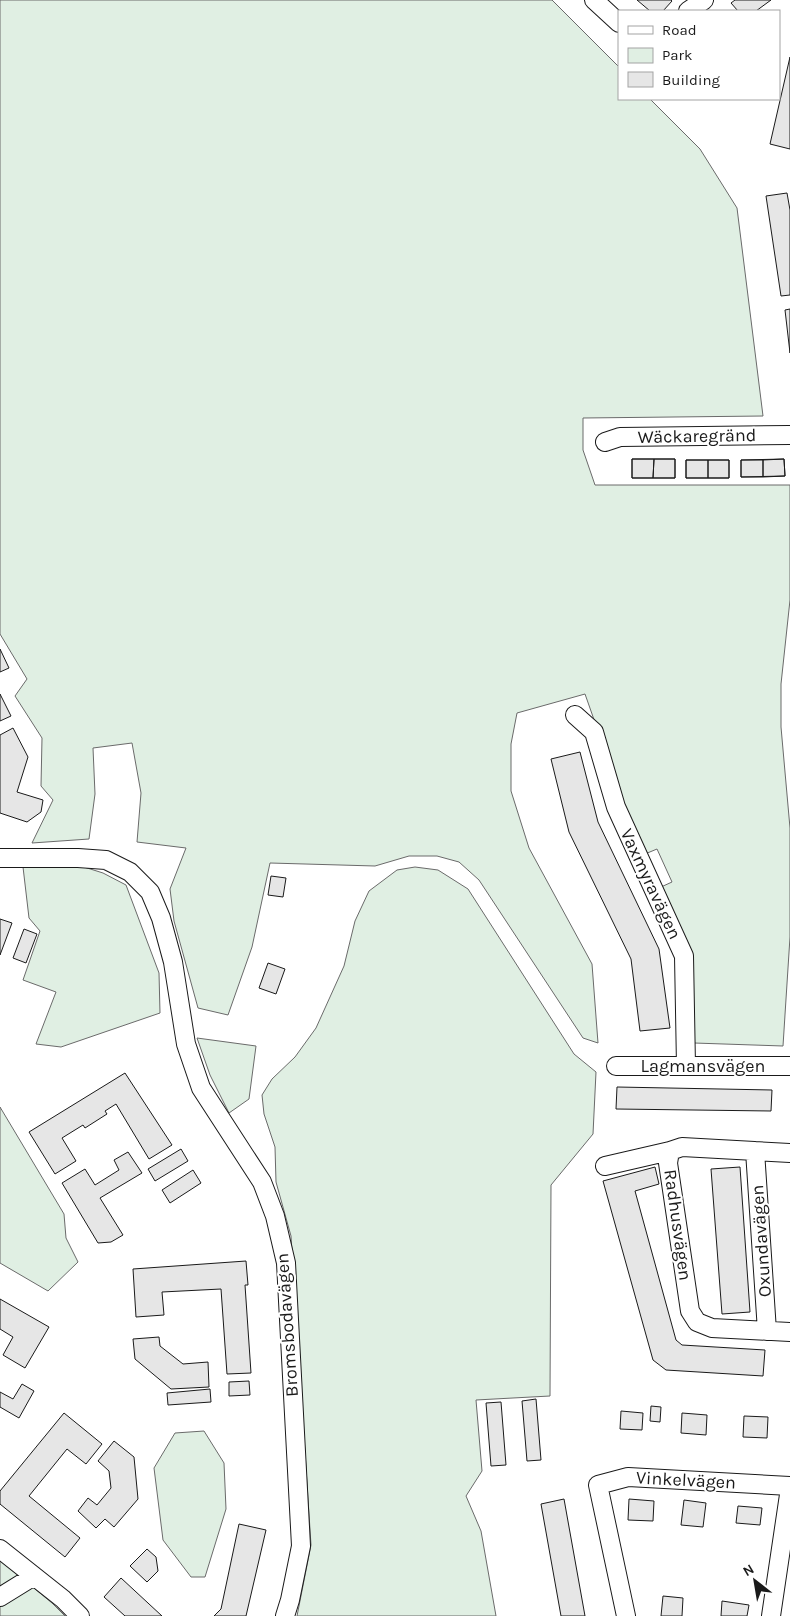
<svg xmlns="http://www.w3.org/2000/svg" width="790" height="1616" font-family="Karla,sans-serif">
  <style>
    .green { fill: #e0efe3; stroke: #6a6a6a }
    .building { fill: #e6e6e6; stroke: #1a1a1a }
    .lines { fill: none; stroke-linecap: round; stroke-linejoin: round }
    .minor-casing { stroke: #1a1a1a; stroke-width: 20 }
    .minor { stroke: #fff; stroke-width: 18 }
    .labels { text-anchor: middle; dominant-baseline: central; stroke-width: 4; stroke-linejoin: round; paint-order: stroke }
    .street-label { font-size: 18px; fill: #1a1a1a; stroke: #fff }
  </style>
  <rect width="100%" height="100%" fill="#fff"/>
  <path class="green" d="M 0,0 L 552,0 L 619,67 L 619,99 L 650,99 L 700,149 L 737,208 L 763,416 L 583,418 L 583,450 L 595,485 L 790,485 L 790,600 L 781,684 L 781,727 L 790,828 L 790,937 L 783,1046 L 694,1043 L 661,887 L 672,882 L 657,849 L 645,854 L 624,805 L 585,694 L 517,713 L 511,744 L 511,791 L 529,848 L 592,964 L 598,1043 L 583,1038 L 479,880 L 459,862 L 437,856 L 409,856 L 375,866 L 270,863 L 252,947 L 228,1015 L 198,1008 L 174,921 L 170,889 L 186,848 L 137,842 L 141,793 L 132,743 L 93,748 L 95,794 L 89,839 L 32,843 L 53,800 L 41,786 L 42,738 L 15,696 L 27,679 L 0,634 Z
    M 23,867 L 84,867 L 103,873 L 126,885 L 159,973 L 160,1013 L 61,1047 L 36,1044 L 56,992 L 23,980 L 40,931 L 29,918 Z
    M 415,867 L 438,870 L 468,889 L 574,1054 L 596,1072 L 593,1134 L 551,1185 L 550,1396 L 476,1400 L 482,1471 L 466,1496 L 481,1531 L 496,1616 L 297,1616 L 311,1545 L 291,1236 L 276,1182 L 275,1147 L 264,1114 L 262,1095 L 272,1079 L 295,1057 L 316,1028 L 344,966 L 355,921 L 369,891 L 397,870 Z
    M 197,1038 L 256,1046 L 249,1099 L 229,1113 L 210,1075 Z
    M 0,1107 L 64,1214 L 66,1238 L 78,1262 L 48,1291 L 0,1263 Z
    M 204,1431 L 224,1463 L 226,1509 L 205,1577 L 191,1577 L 163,1540 L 154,1468 L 175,1433 Z
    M 0,1560 L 52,1603 L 65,1616 L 0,1616 Z"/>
  <path class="building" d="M 637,0 L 671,0 L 672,1 L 663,11 L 650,11 Z
    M 735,0 L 771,0 L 756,11 L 738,11 L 731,3 Z
    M 790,57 L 790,149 L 770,144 Z
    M 787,193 L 790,210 L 790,295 L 781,296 L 766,196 Z
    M 790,309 L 790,353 L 785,310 Z
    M 632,459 L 675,459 L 675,478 L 632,478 Z
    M 632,459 L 654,459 L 653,478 L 632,478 Z
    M 654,459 L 675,459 L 675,478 L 653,478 Z
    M 784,459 L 785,476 L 741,477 L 741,460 Z
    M 784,459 L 785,476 L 763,477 L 763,460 Z
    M 686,460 L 729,460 L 729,478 L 686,478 Z
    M 686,460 L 708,460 L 708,478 L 686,478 Z
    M 708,460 L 729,460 L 729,478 L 708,478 Z
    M 741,460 L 763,460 L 763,477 L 741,477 Z
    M 0,649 L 9,668 L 0,672 Z
    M 0,694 L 11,716 L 0,721 Z
    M 13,728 L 28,757 L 17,792 L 43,800 L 41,812 L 27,822 L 0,813 L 0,735 Z
    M 580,752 L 598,822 L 659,949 L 670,1028 L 640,1031 L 631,959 L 569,832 L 551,759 Z
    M 271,876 L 286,878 L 283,897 L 268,895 Z
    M 0,919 L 12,923 L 0,955 Z
    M 24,929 L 37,934 L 26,963 L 13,958 Z
    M 268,963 L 285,969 L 276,994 L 259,988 Z
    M 125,1073 L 172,1145 L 149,1159 L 116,1104 L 105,1111 L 107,1114 L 85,1128 L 83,1125 L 62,1138 L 76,1161 L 55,1174 L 29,1132 Z
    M 617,1087 L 772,1090 L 771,1111 L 616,1109 Z
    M 181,1149 L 188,1161 L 155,1181 L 148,1169 Z
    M 128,1152 L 142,1173 L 100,1198 L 123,1235 L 111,1242 L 98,1243 L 62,1183 L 85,1169 L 95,1185 L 119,1170 L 114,1160 Z
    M 655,1167 L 659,1184 L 635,1191 L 676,1340 L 682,1345 L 765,1350 L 763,1376 L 666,1370 L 653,1360 L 603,1181 Z
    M 740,1167 L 750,1312 L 722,1314 L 711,1169 Z
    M 193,1170 L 201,1183 L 170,1203 L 162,1190 Z
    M 246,1261 L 248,1285 L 245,1285 L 251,1373 L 227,1374 L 221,1289 L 162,1292 L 164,1315 L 136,1317 L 133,1269 Z
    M 0,1299 L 49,1327 L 25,1368 L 3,1355 L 13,1337 L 0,1329 Z
    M 159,1337 L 160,1346 L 183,1364 L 208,1362 L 209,1387 L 171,1389 L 135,1359 L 133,1339 Z
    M 249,1381 L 250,1395 L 229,1396 L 229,1382 Z
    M 22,1384 L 34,1391 L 19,1418 L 0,1407 L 0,1392 L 13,1399 Z
    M 210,1389 L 211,1402 L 168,1405 L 167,1393 Z
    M 536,1399 L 541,1460 L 527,1461 L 522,1401 Z
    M 501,1402 L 506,1465 L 491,1466 L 486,1403 Z
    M 651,1406 L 661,1407 L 660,1422 L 650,1421 Z
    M 621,1411 L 643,1413 L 642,1430 L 620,1429 Z
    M 64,1413 L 102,1444 L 86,1464 L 67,1449 L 29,1496 L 80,1538 L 65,1557 L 0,1504 L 0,1491 Z
    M 682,1413 L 707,1415 L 706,1435 L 681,1433 Z
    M 744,1416 L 768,1417 L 767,1438 L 743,1437 Z
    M 114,1441 L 134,1457 L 138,1499 L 114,1527 L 105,1519 L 96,1528 L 78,1511 L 88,1498 L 97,1505 L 111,1488 L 109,1471 L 98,1461 Z
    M 564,1499 L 585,1616 L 561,1616 L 541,1504 Z
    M 629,1499 L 654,1501 L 653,1521 L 628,1520 Z
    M 684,1500 L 706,1503 L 703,1527 L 681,1525 Z
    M 738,1506 L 762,1508 L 760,1525 L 736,1523 Z
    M 239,1524 L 266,1530 L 246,1616 L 214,1616 L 221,1609 Z
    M 147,1549 L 156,1557 L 158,1571 L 147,1582 L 130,1566 Z
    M 121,1578 L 162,1616 L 125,1616 L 104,1597 Z
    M 663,1596 L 683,1598 L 682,1616 L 661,1616 Z
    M 722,1601 L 749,1605 L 747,1616 L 721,1616 Z"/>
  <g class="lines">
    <g class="minor-casing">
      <path id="minor" d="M 594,0 L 619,23
        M 688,11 L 704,0
        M 605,442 L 620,437 L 790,435
        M 575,715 L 594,732 L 616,807 L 684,956 L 686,1066
        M 0,858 L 78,858 L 106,860 L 130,872 L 150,892 L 161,918 L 173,962 L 186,1044 L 201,1088 L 262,1182 L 275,1216 L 286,1263 L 301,1546 L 290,1600 L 285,1616
        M 616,1066 L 790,1066
        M 755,1151 L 767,1331
        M 790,1153 L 682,1147 L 670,1151 L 668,1163 L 690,1311 L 697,1322 L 712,1328 L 790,1332
        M 605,1166 L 670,1151
        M 0,1549 L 63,1599 L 80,1616
        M 0,1597 L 34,1576
        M 626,1616 L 598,1485 L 628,1477 L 790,1486
        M 771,1616 L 790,1488"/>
    </g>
    <use href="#minor" class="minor"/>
  </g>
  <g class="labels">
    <g class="street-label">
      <text transform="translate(697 436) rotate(-1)">Wäckaregränd</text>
      <text transform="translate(651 884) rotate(65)">Vaxmyravägen</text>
      <text x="703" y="1066">Lagmansvägen</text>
      <text transform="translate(678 1225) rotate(82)">Radhusvägen</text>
      <text transform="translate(761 1241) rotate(-94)">Oxundavägen</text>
      <text transform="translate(287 1325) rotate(-94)">Bromsbodavägen</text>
      <text transform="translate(686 1480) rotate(3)">Vinkelvägen</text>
    </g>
  </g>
  <rect x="618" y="10" width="162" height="90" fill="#ffffff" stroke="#a3a3a3"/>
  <rect x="628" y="26" width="25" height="8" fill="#ffffff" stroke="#a3a3a3"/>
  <text x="662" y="35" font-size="15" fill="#1a1a1a">Road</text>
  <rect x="628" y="48" width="25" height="15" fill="#e0efe3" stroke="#a3a3a3"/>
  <text x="662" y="60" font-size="15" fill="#1a1a1a">Park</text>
  <rect x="628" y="72" width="25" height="15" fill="#e6e6e6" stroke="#a3a3a3"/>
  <text x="662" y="85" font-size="15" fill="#1a1a1a">Building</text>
  <g transform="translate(755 1581) rotate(329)" stroke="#ffffff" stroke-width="4" paint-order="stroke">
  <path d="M0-4L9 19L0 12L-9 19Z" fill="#1a1a1a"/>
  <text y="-8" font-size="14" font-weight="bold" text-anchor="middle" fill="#1a1a1a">N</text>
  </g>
</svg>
